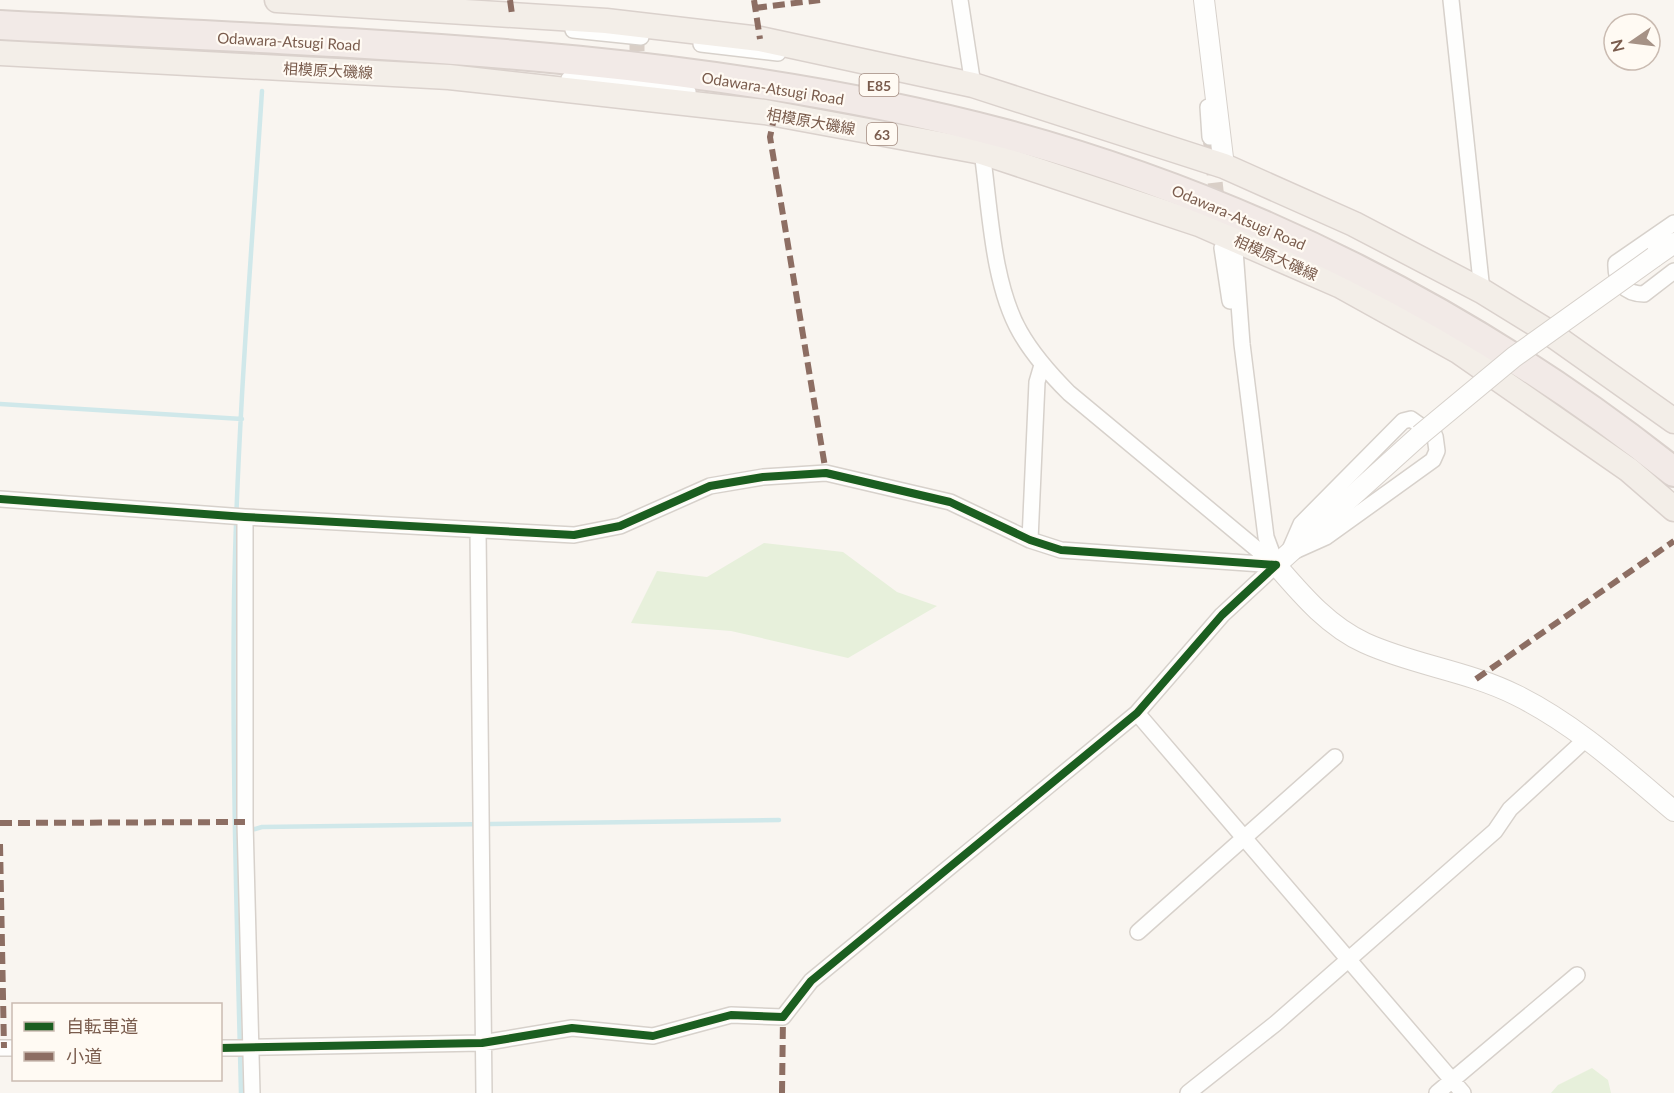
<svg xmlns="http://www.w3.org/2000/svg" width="1674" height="1093" font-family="Lato,'Noto Sans JP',sans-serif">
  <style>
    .green { fill: #e7f0db }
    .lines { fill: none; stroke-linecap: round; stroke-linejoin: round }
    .stream { stroke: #d0e8ea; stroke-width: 4.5 }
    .minor-tunnel { stroke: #d9cfc7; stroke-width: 15; stroke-dasharray: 15 8; stroke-linecap: butt }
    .minor-casing { stroke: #d7d1cb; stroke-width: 18 }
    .tertiary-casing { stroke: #d7d1cb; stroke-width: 22 }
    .primary-casing { stroke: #dad1cc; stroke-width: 27 }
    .motorway-casing { stroke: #dad1cc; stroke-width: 32 }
    .minor { stroke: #fefefd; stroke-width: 15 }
    .tertiary { stroke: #fefefd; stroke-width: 20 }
    .primary { stroke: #f3eee8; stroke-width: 24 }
    .motorway { stroke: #f2eae7; stroke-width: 28 }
    .tertiary-bridge-casing { stroke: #d7d1cb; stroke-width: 22; stroke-linecap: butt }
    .tertiary-bridge { stroke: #fefefd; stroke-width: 20 }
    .quiet { stroke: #8d6e63; stroke-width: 6; stroke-dasharray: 12 6; stroke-linecap: butt }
    .cycleway-casing { stroke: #fffaf3; stroke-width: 11 }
    .cycleway { stroke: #1b5e20; stroke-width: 8 }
    .labels { text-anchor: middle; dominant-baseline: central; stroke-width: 4.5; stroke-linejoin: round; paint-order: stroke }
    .shield { fill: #fffaf3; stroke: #a28b7f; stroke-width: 1.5 }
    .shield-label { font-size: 14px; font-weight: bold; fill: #7a5c4d }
    .street-label { font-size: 15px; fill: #7a5c4d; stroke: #fffaf3 }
  </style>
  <rect width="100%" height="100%" fill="#f9f5f0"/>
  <path class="green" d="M 764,543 L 843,552 L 897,592 L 937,606 L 848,658 L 731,631 L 631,623 L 657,571 L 707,577 Z
    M 1592,1068 L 1608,1080 L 1611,1093 L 1551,1093 L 1558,1085 Z"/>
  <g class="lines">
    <path class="stream" d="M 0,404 L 242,419
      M 248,831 L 262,827 L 779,820
      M 241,1093 C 237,928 232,764 234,599 C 237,429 251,260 262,91"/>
    <path class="minor-tunnel" d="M 637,36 L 637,72
      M 1210,137 L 1218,208"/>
    <g class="minor-casing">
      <path id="minor" d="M 960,0 L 973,85
        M 1451,0 L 1482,291
        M 573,30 L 641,37
        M 701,44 L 778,53
        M 569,79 L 637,84 L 688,92
        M 1208,107 L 1210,137
        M 982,152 C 990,207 992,283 1020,332 C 1033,355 1050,374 1069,393 L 1276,565
        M 1674,223 L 1616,263 C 1615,282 1625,294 1644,294 L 1674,271
        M 1234,237 L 1242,344 L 1266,537 L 1276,564
        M 1222,248 L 1230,301
        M 1411,419 L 1435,436 L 1437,451 L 1433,460 L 1326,537 L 1288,554 L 1301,524 L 1403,421 Z
        M 0,499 L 245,517 L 574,535 L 620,526 L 710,486 L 763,477 L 826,473 L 950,502 L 1030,540 L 1061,550 L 1276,565
        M 245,517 L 245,822 L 252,1093
        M 478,530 L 484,1093
        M 1030,540 L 1037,382 L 1042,365
        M 1137,713 L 1463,1093
        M 1138,932 L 1335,757
        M 0,1048 L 14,1048
        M 220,1048 L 482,1043 L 572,1028 L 653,1036 L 731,1015 L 783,1017 L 811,981 L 1137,713 L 1222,615 L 1276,565
        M 1188,1093 L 1275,1024 L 1495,831 L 1510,809 L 1587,738
        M 1437,1093 L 1577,975"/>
    </g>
    <g class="tertiary-casing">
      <path id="tertiary" d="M 1204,0 L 1224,166
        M 1654,257 L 1674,243
        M 1420,435 L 1276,565 C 1302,595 1328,626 1365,643 C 1413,665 1468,671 1516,695 C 1575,724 1624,769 1674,811"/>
    </g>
    <g class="primary-casing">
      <path id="primary" d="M 277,0 L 606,21 L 760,39 L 973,85 L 1224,166 L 1354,224 L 1482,291 L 1547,331 L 1674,421
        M 0,53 L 449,77 L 765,112 L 982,152 L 1199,224 L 1341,286 L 1458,351 L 1629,470 L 1674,509"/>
    </g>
    <g class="motorway-casing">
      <path id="motorway" d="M 0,25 C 332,43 682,48 1005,134 C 1248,200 1477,315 1674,472"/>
    </g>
    <use href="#minor" class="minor"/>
    <use href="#tertiary" class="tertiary"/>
    <use href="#primary" class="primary"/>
    <use href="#motorway" class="motorway"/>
    <g class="tertiary-bridge-casing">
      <path id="tertiary-bridge" d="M 1420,435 L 1514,357 L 1654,257"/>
    </g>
    <use href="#tertiary-bridge" class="tertiary-bridge"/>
    <path class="quiet" d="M 510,0 L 512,14
      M 754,0 L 760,39
      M 755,8 L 820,0
      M 775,114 L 770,137 L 826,473
      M 1476,679 L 1674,541
      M 0,823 L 245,822
      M 0,844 L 4,1048
      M 782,1093 L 783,1017"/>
    <g class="cycleway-casing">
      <path id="cycleway" d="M 0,499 L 245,517 L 574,535 L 620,526 L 710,486 L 763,477 L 826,473 L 950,502 L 1030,540 L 1061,550 L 1276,565
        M 220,1048 L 482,1043 L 572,1028 L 653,1036 L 731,1015 L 783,1017 L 811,981 L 1137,713 L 1222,615 L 1276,565"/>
    </g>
    <use href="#cycleway" class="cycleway"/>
  </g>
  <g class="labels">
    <g class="shield">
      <rect x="859.5" y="74" width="39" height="22" rx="4.5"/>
      <rect x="867" y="123" width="30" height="22" rx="4.5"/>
    </g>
    <g class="shield-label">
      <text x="879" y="85">E85</text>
      <text x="882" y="134">63</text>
    </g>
    <g class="street-label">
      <text transform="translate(289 41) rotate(3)">Odawara-Atsugi Road</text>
      <text transform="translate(328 70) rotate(3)">相模原大磯線</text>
      <text transform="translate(773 88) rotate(9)">Odawara-Atsugi Road</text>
      <text transform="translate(811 121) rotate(10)">相模原大磯線</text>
      <text transform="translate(1239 217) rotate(23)">Odawara-Atsugi Road</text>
      <text transform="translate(1276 257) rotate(24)">相模原大磯線</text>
    </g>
  </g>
  <rect x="12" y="1003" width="210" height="78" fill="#fffaf3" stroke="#cabbb1" stroke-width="1.5"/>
  <rect x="24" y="1022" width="30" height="9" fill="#1b5e20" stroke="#cabbb1" stroke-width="1.5"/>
  <text x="66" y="1033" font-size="18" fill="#7a5c4d">自転車道</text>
  <rect x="24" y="1052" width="30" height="9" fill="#8d6e63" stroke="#cabbb1" stroke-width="1.5"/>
  <text x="66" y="1063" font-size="18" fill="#7a5c4d">小道</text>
  <g transform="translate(1632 42) rotate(256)"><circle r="28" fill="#fffaf3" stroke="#cabbb1" stroke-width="1.5"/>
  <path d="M0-4.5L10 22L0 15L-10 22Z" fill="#a69286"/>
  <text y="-9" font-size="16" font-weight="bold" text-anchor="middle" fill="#7a5c4d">N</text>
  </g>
</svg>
